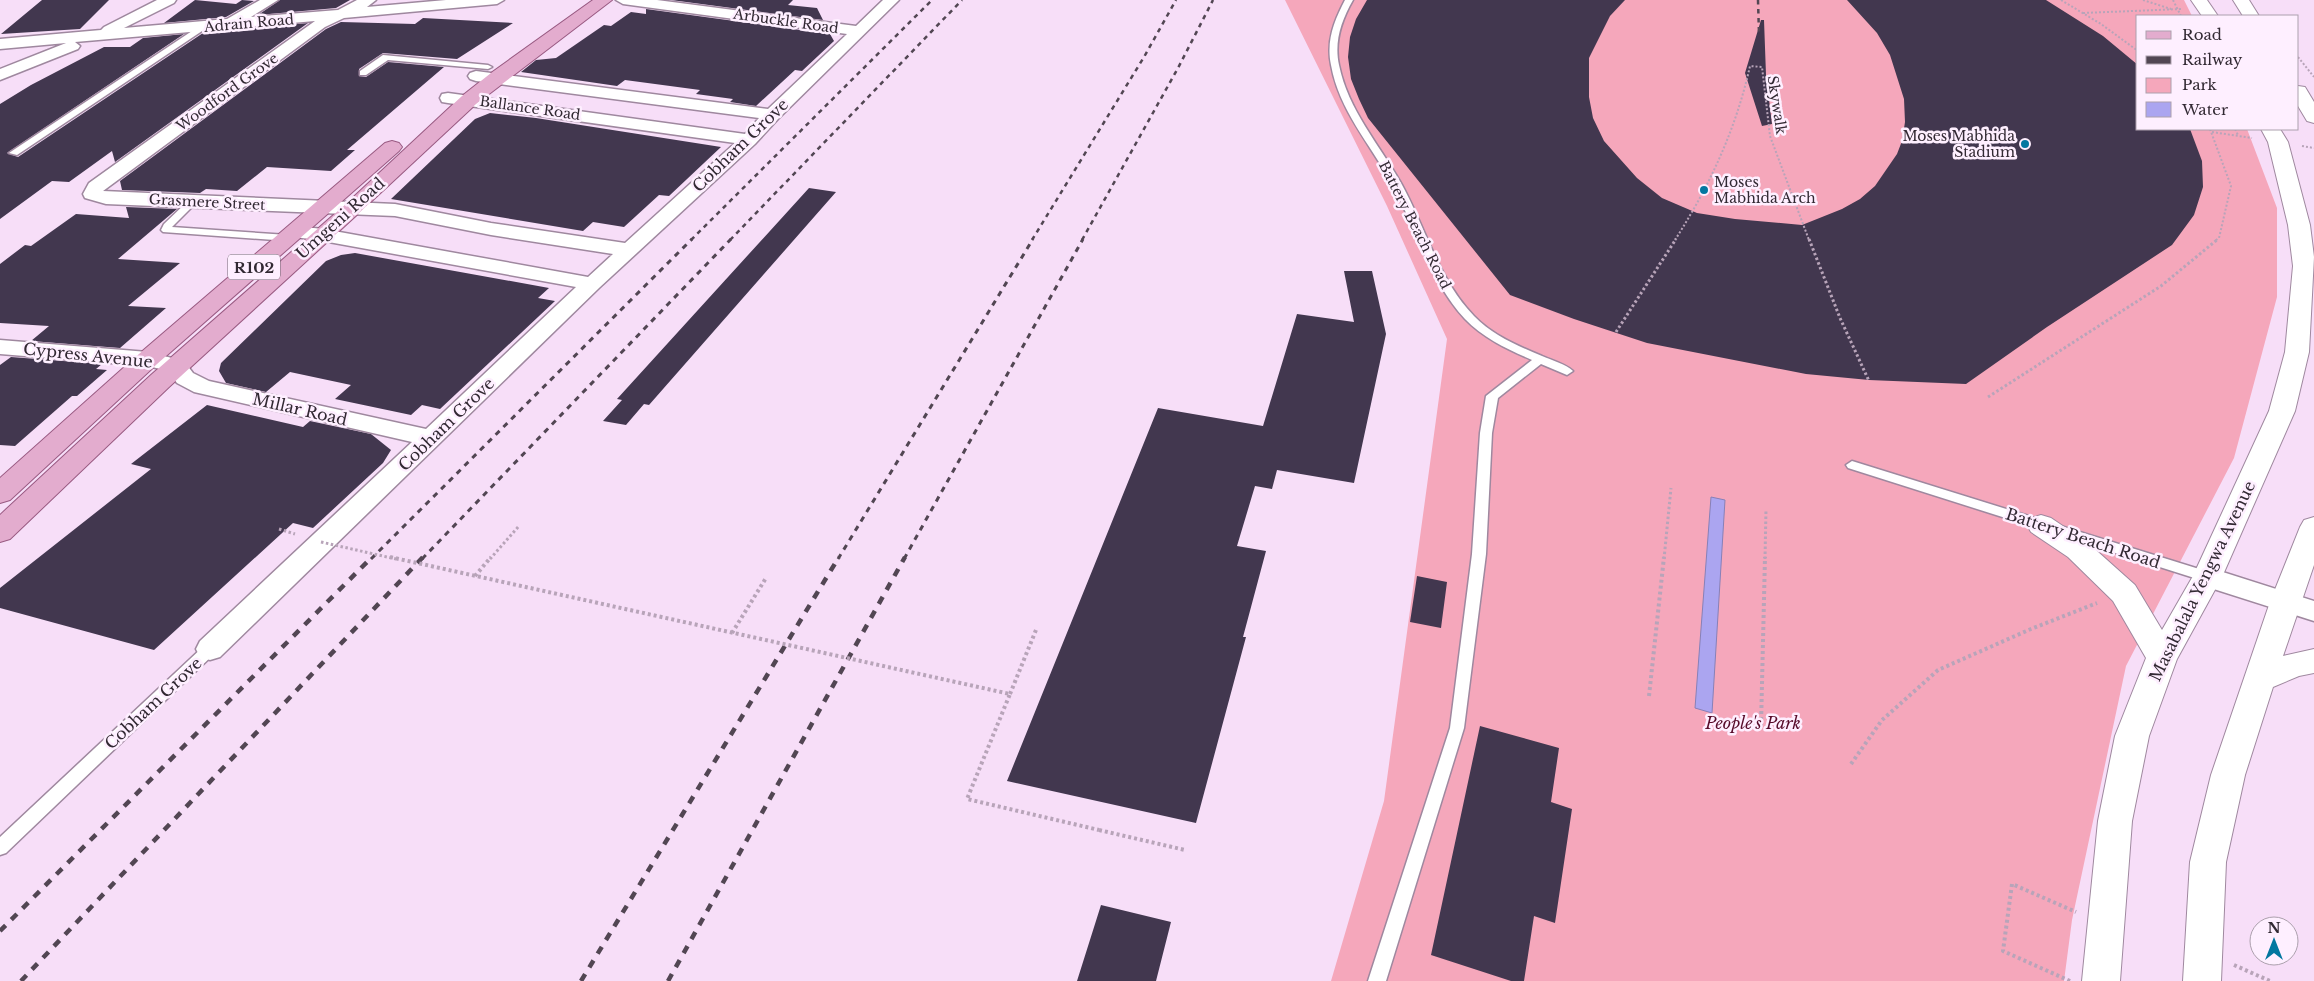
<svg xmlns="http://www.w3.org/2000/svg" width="2314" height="981" font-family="'Libre Baskerville',serif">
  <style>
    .green { fill: #f5a7bb }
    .water { fill: #aba5f0; stroke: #8780b7 }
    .building { fill: #42374f }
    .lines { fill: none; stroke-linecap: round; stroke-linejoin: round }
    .lane-casing { stroke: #9f889f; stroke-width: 3 }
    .street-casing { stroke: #9f889f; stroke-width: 3 }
    .secondary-casing { stroke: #9f889f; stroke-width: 2 }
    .primary-casing { stroke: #995a82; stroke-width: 2 }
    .path-far2 { stroke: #b8a4b9; stroke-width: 2; stroke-dasharray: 2 2; stroke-linecap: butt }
    .path-far1 { stroke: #b8a4b9; stroke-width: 3; stroke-dasharray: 2.5 2.5; stroke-linecap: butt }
    .path { stroke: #b8a4b9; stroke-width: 4; stroke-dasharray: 3 3; stroke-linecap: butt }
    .lane { fill: #fff; fill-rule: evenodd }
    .street { fill: #fff; fill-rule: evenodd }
    .secondary { fill: #fff; fill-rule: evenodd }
    .primary { fill: #e3acce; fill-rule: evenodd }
    .rail-far2 { stroke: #524653; stroke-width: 2.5; stroke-dasharray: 4.5 4.5; stroke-linecap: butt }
    .rail-far1 { stroke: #524653; stroke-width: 3; stroke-dasharray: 5.5 5.5; stroke-linecap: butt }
    .rail { stroke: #524653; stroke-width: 4.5; stroke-dasharray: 8 8; stroke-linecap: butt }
    .path-bridge-far1 { stroke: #b8a4b9; stroke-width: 3; stroke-dasharray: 2.5 2.5; stroke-linecap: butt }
    .path-bridge { stroke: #b8a4b9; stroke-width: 4; stroke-dasharray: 3 3; stroke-linecap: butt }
    .poi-dot { fill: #0377a0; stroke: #feefff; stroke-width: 2 }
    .labels { text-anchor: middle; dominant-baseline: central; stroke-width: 5; stroke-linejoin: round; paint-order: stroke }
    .far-street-label { font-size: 14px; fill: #322933; stroke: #feefff }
    .far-poi-label { font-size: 14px; fill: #322933; stroke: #feefff; text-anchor: end }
    .shield { fill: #feefff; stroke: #6f6470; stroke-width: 1 }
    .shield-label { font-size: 15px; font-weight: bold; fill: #322933 }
    .street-label { font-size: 16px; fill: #322933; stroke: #feefff }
    .park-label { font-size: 16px; font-style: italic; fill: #570b2a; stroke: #feefff }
  </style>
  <rect width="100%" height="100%" fill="#f7def8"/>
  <path class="green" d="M 1285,0 L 2184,0 L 2192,16 L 2138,16 L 2138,129 L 2247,129 L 2277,208 L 2277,297 L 2234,458 L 2126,666 L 2072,920 L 2064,981 L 1331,981 L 1384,801 L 1447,339 L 1387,206 Z"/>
  <path class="water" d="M 1711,497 L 1725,500 L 1712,713 L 1695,708 Z"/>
  <path class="building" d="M 42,0 L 109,0 L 80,29 L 1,34 Z
    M 195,0 L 236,4 L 242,0 L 254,1 L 226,17 L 164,23 Z
    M 280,0 L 350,0 L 336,8 L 258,15 Z
    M 671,0 L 793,0 L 788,5 L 817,8 L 823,20 Z
    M 1367,0 L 1625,0 L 1610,16 L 1589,58 L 1589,97 L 1593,118 L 1604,141 L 1637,178 L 1662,198 L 1697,213 L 1735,219 L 1802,225 L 1842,209 L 1860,199 L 1875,186 L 1897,154 L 1902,141 L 1905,122 L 1904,99 L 1890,55 L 1877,33 L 1847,0 L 2046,0 L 2103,36 L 2138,65 L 2138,129 L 2190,129 L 2202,161 L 2203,187 L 2194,215 L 2172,245 L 2047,327 L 1966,384 L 1869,380 L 1806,374 L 1647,343 L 1574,319 L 1510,295 L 1368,118 L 1359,99 L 1351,79 L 1348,57 L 1350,37 L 1356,19 Z
    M 646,9 L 830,34 L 834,41 L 802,71 L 795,70 L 756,106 L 730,102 L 733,99 L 696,94 L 700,90 L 625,80 L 617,86 L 521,72 L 536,60 L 556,58 L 604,25 L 611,26 L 631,12 L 646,14 Z
    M 423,18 L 513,23 L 457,59 L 383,53 L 359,69 L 359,76 L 366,77 L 388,62 L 444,67 L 347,150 L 355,150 L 331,171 L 267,167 L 237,191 L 206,189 L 200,193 L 122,190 L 120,181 L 326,29 L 341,22 L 415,24 Z
    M 1761,20 L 1764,20 L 1766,75 L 1772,124 L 1762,126 L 1745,73 Z
    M 308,23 L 115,162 L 112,151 L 69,182 L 52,181 L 0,219 L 0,104 L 31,85 L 104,47 L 130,47 L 143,38 L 184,34 L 7,153 L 18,157 L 203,33 Z
    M 490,113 L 536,118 L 721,147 L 669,196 L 659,195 L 624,227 L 593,222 L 583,231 L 391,199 L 475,119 Z
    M 809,188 L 836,192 L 649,405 L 644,404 L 626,425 L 603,421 L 622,400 L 617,399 Z
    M 126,207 L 177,209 L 118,259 L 180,263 L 128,306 L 166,308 L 120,348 L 31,341 L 49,326 L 0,323 L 0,264 L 25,245 L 31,246 L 76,214 L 129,218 Z
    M 355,253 L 549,288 L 538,298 L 555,301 L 440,409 L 422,405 L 411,415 L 335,399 L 351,385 L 290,372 L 266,392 L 226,383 L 219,371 L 221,363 L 326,261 L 341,255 Z
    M 1344,271 L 1372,271 L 1386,334 L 1354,483 L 1277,470 L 1272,489 L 1255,486 L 1237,546 L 1266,551 L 1243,637 L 1246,637 L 1196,823 L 1007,781 L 1158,408 L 1263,426 L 1297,314 L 1354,322 Z
    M 11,357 L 102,364 L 96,369 L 107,370 L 77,396 L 72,396 L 15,446 L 0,445 L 0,365 Z
    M 207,405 L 303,427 L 310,421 L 371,434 L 391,450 L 383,463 L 313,528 L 293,523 L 154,650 L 0,608 L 0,588 L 151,469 L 131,464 Z
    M 1417,576 L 1447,582 L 1441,628 L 1410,622 Z
    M 1480,726 L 1559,748 L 1551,802 L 1572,809 L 1555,923 L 1534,916 L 1524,981 L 1511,981 L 1431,955 Z
    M 1101,905 L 1171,922 L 1156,981 L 1077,981 Z"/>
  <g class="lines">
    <g class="lane-casing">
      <path id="lane" d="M 1345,0 L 1353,0 C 1341,21 1334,42 1339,65 C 1348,110 1379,144 1401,183 C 1425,226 1438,279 1474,316 C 1492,335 1518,346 1542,356 C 1551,360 1566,364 1573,371 L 1567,375 L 1541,364 L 1498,398 L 1492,433 L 1486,554 L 1464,728 L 1386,981 L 1368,981 L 1450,728 L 1472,554 L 1480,433 L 1486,396 L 1532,360 C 1509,350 1483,338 1465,319 C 1429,280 1416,228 1391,182 C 1370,144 1339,110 1331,65 C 1326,41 1334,21 1345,0 Z
        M 201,25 L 208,27 L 17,155 L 9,153 Z
        M 383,55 L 488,65 L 492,67 L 488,69 L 388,60 L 366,75 L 360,75 L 360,71 Z
        M 192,199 L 197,202 L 172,227 L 288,235 L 293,238 L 288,241 L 163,232 L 161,230 L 164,224 L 189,200 Z
        M 1852,461 L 2212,573 L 2214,577 L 2212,581 L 2207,582 L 1848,468 L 1846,465 Z
        M 210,643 L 215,645 L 217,649 L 215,653 L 6,853 L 0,855 L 0,837 L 205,645 Z"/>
    </g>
    <g class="street-casing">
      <path id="street" d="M 157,0 L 176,0 L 174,3 L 124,28 L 227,19 L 260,0 L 278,0 L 251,17 L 338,10 L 357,0 L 376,0 L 367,7 L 446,0 L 504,0 L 497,4 L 344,18 L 325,27 L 103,191 L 395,204 L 491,223 L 625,243 L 735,143 L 448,103 L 442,102 L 440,98 L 442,94 L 448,93 L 745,134 L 759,118 L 476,81 L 470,79 L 468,76 L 470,73 L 476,71 L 768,109 L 847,34 L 623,4 L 616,0 L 657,0 L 856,26 L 883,0 L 899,0 L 778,119 L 755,144 L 599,288 L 220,657 L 210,660 L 200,657 L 196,649 L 200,641 L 412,442 L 194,392 L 177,383 L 168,371 L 148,366 L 0,354 L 0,340 L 148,352 L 184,361 L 193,373 L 209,381 L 426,429 L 576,287 L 323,241 L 288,236 L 285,232 L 288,228 L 295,226 L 323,229 L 588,277 L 613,254 L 491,235 L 395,216 L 106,204 L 85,198 L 83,194 L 89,183 L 315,21 L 75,42 L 80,46 L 78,49 L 0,80 L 0,69 L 66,43 L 0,49 L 0,39 L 101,30 L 104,27 Z
        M 2207,567 L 2314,601 L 2314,621 L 2198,584 L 2194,577 L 2198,570 Z"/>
    </g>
    <g class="secondary-casing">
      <path id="secondary" d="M 2191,0 L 2207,0 L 2218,16 L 2202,16 Z
        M 2233,0 L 2249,0 L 2259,16 L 2243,16 Z
        M 2298,86 L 2305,87 L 2314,102 L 2314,123 L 2307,121 L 2298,106 Z
        M 2261,129 L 2280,129 L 2288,142 L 2310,225 L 2314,257 L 2309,352 L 2295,411 L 2222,577 L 2177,659 L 2149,736 L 2132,821 L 2120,981 L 2082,981 L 2098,821 L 2115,736 L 2146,658 L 2113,601 L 2068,557 L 2031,532 L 2027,525 L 2031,518 L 2041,515 L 2051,518 L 2088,543 L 2135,585 L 2162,630 L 2193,576 L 2269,411 L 2285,352 L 2293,266 L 2288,225 L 2268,142 Z
        M 2314,517 L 2314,565 L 2283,656 L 2314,649 L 2314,673 L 2299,676 L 2273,687 L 2245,775 L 2226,862 L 2221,981 L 2183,981 L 2190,862 L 2211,775 L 2270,602 L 2300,527 L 2304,520 Z"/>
    </g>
    <g class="primary-casing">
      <path id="primary" d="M 593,0 L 612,0 L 476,104 L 360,212 L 169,387 L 10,539 L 0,542 L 0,515 L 151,375 L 346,204 L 462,96 L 491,73 Z
        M 392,141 L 399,143 L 402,147 L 399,151 L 157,364 L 10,500 L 0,503 L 0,478 L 139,354 L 385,143 Z"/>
    </g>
    <path class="path-far2" d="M 2061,0 L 2101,24 L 2138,51
      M 2143,0 L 2171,9
      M 2173,0 L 2181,16
      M 2083,13 L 2182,9
      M 2298,57 L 2314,77
      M 2210,129 L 2231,186 L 2219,238 L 2216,240
      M 2235,129 L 2238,135
      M 2212,132 L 2252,138
      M 2302,146 L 2314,148
      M 1675,240 C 1710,185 1736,129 1750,66 L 1762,67 L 1770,136 L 1809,240"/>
    <path class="path-far1" d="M 1809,239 L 1840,318 L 1869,381
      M 1616,332 L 1676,239
      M 1988,397 L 2161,286 L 2218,239
      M 279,529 L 295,534
      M 490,559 L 519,526
      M 1664,559 L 1671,488
      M 1765,559 L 1766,509"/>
    <path class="path" d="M 475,576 L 491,557
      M 732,633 L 766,578
      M 1010,694 L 1036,630
      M 1649,696 L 1664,557
      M 1761,726 L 1765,557
      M 1851,764 L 1882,720 L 1938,670 L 2031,629 L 2097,603
      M 1099,830 L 1185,850
      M 2234,965 L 2270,981
      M 2070,981 L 2003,951 L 2012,884 L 2076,912"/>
    <use href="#lane" class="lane"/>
    <use href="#street" class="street"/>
    <use href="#secondary" class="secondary"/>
    <use href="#primary" class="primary"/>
    <path class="rail-far2" d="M 1758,0 L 1759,34
      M 691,240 L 932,0
      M 730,240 L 962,0
      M 1032,240 L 1144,57 L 1176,0
      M 1082,240 L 1178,68 L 1213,0"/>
    <path class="rail-far1" d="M 371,559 L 692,239
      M 422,559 L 731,239
      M 838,559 L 1033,239
      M 904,559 L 1083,239"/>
    <path class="rail" d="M 0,931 L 372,557
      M 21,981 L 423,557
      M 581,981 L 839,557
      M 668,981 L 905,557"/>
    <path class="path-bridge-far1" d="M 321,542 L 396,559"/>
    <path class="path-bridge" d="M 390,557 L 1010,694 L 967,799 L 1099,830"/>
  </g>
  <g class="poi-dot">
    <circle cx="2025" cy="144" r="5"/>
    <circle cx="1704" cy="190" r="5"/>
  </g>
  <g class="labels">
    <g class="far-street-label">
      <text transform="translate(786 21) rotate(8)">Arbuckle Road</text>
      <text transform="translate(249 23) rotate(-5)">Adrain Road</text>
      <text transform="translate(227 92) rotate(-36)">Woodford Grove</text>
      <text transform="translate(1777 105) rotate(81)">Skywalk</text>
      <text transform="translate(530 108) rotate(8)">Ballance Road</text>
      <text transform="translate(207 202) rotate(3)">Grasmere Street</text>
      <text transform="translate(1415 225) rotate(63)">Battery Beach Road</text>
    </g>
    <g class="far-poi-label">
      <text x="2015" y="136">Moses Mabhida<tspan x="2015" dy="16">Stadium</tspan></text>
      <text x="1714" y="182" text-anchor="start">Moses<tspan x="1714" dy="16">Mabhida Arch</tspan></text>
    </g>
    <rect class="shield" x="228" y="254.5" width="52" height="25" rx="4"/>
    <g class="shield-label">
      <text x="254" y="267">R102</text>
    </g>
    <g class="street-label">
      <text transform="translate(740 145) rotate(-44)">Cobham Grove</text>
      <text transform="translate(340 218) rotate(-42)">Umgeni Road</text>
      <text transform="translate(88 355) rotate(6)">Cypress Avenue</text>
      <text transform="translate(300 409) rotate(13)">Millar Road</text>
      <text transform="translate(446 424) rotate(-44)">Cobham Grove</text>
      <text transform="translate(2083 538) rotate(18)">Battery Beach Road</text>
      <text transform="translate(2202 581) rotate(-64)">Masabalala Yengwa Avenue</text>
      <text transform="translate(153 703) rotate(-43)">Cobham Grove</text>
    </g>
    <g class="park-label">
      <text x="1753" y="723">People's Park</text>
    </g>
  </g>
  <rect x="2136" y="15" width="162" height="115" fill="#feefff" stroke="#aca0ad"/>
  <rect x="2146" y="31" width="25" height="8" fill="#e3acce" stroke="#aca0ad"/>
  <text x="2182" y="40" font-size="15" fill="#322933">Road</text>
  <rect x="2146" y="56" width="25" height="8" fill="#524653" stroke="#aca0ad"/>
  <text x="2182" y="65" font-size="15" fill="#322933">Railway</text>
  <rect x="2146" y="78" width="25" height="15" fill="#f5a7bb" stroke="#aca0ad"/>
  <text x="2182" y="90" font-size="15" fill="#322933">Park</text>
  <rect x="2146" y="102" width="25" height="15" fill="#aba5f0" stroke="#aca0ad"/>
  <text x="2182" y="115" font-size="15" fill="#322933">Water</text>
  <g transform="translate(2274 941)"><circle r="24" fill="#feefff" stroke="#aca0ad"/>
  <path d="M0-4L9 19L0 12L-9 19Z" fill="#0377a0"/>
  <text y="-8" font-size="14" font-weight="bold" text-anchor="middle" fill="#322933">N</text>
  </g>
</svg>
